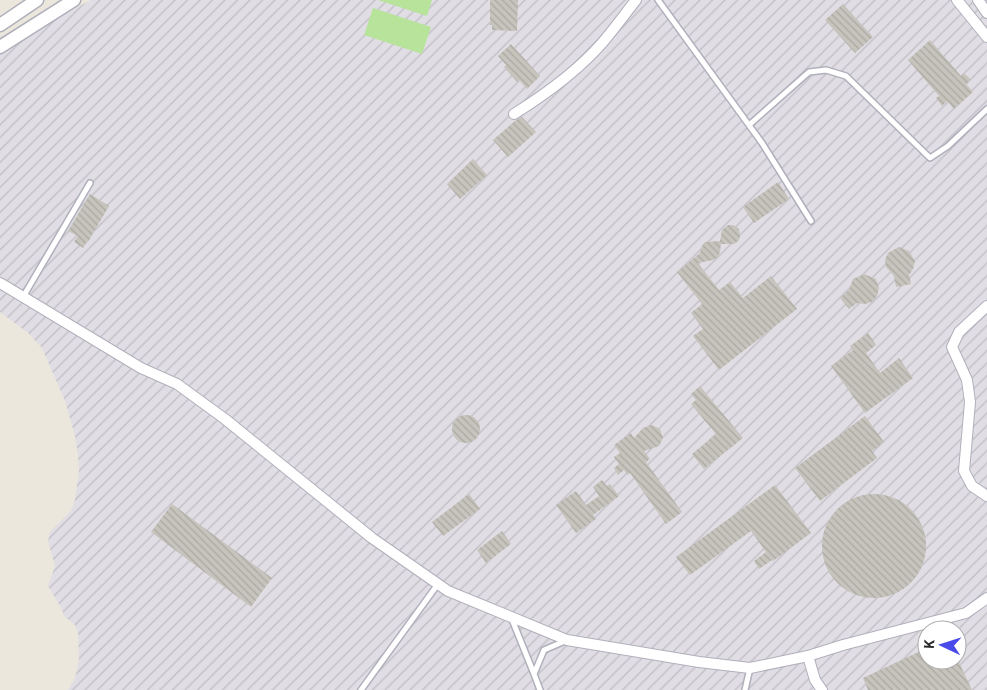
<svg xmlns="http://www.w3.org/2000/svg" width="987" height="690" font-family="Roboto,sans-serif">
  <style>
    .industrial { fill: url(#industrial-furrows); fill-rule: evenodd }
    .pitch { fill: #b7e39a }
    .building { fill: url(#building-back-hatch) }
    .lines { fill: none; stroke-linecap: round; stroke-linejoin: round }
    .service-casing { stroke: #b0b0bc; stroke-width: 8 }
    .minor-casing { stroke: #b0b0bc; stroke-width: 12 }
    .tertiary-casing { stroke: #b0b0bc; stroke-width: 15 }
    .service { stroke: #fff; stroke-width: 5 }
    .minor { stroke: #fff; stroke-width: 10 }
    .tertiary { stroke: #fff; stroke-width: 12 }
  </style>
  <defs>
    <pattern id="industrial-furrows" width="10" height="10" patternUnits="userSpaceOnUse" patternTransform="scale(1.25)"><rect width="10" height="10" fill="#e0dde4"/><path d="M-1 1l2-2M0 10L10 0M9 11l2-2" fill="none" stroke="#c0bec4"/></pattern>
    <pattern id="building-back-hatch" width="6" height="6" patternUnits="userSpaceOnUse" patternTransform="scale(1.25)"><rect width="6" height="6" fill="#c6c4bc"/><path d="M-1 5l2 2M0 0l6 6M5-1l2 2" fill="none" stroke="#aaa9a2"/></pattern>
  </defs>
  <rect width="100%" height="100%" fill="#ebe7dd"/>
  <path class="industrial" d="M 91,0 L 987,0 L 987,690 L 68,690 L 75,678 L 77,670 L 79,658 L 78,632 L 75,625 L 64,616 L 62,609 L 48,586 L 55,566 L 48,541 L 50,532 L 71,511 L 75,500 L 79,471 L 78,455 L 75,436 L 65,401 L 42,348 L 28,333 L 0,312 L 0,49 ZM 927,630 L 957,630 L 957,660 L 927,660 Z"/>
  <path class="pitch" d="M 378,0 L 432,0 L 427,16 Z
    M 373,8 L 431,27 L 422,54 L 364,35 Z"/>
  <path class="building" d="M 490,0 L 518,0 L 517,31 L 492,30 L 492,25 L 490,25 Z
    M 843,4 L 873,37 L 855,53 L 825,20 Z
    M 930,40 L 961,76 L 964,73 L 971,80 L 966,84 L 973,92 L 954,109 L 947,101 L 942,106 L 936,98 L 939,96 L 908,60 Z
    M 511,44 L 540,76 L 527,89 L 519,80 L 517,82 L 504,67 L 506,65 L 498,56 Z
    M 522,117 L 536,132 L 508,157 L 493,140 L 515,121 Z
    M 473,159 L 487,175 L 460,199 L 447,184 Z
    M 778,182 L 789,199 L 754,223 L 743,207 Z
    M 90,194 L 109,206 L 88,242 L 87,242 L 83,248 L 74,242 L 78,236 L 68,231 Z
    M 728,225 L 733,225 L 739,229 L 740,237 L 738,241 L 734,244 L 721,244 L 720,252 L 718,257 L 713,260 L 698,263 L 719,290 L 730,282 L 743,298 L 771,276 L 797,309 L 719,370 L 693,336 L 703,329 L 691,313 L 702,304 L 677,272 L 700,253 L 702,246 L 705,242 L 720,241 L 722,230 Z
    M 899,247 L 909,251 L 915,261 L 913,269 L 909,275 L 911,284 L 896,287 L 894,276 L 886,267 L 885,260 L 888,253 Z
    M 864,274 L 876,279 L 879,288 L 877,296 L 872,302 L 865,304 L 857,303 L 849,309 L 840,298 L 849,290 L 853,279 Z
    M 868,333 L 876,345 L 866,353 L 880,373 L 899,358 L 913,378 L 865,413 L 831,366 L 853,350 L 850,346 Z
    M 700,386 L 743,438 L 704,469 L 692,454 L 716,434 L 691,404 L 696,400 L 691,394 Z
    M452 429a14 14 0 1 1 28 0a14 14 0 1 1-28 0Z
    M 865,416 L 884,442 L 872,451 L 877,458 L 820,501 L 795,468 Z
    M 652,425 L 660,429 L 663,438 L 659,446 L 644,451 L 650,459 L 646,462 L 682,512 L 666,524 L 630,473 L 627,475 L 624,470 L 618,475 L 614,468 L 619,464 L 614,457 L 620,453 L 614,445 L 631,433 L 634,438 L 643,428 Z
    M 602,480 L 607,486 L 610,484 L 619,496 L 593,515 L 596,519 L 576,533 L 556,505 L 576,491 L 586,505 L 599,496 L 593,487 Z
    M 775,485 L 811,533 L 773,561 L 772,560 L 759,569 L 754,561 L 766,552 L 751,531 L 690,575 L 676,557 Z
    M 469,494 L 480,509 L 443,536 L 432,522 Z
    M822 546a52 52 0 1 1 104 0a52 52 0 1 1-104 0Z
    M 172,504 L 272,578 L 251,607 L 151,532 Z
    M 502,531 L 511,544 L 486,563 L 477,550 Z
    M 927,648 L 927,660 L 958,660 L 972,690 L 868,690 L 863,678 Z"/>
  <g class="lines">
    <g class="service-casing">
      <path id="service" d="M 658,0 L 762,143 L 811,221
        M 749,125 L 809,72 L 826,70 L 846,76 L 930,158 L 948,146 L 987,109
        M 23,297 L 90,183
        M 511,617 L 534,674 L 544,650 L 565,641
        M 534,674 L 540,690
        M 361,690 L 438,584
        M 745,690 L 750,668"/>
    </g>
    <g class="minor-casing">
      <path id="minor" d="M 957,0 L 987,37
        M 978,0 L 987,13
        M 514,114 C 546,94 578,71 603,42 C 614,29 625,14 636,0
        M 0,283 L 141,368 L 177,384 L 225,419 L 372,538 L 448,591 L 567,640 L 699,662 L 750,668 L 808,656 L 843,645 L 966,613 L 987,598
        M 987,306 L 959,332 L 952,347 L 967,380 L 970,402 L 964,471 L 972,486 L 987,496
        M 808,656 L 815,680 L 822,690"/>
    </g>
    <g class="tertiary-casing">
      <path id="tertiary" d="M 0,25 L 37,0
        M 0,47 L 74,0"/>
    </g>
    <use href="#service" class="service"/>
    <use href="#minor" class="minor"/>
    <use href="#tertiary" class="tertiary"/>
  </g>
  <g transform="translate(942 645) rotate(274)"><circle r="24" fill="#ffffff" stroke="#aaaaaa"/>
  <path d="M0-4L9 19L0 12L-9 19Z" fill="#4a4aeb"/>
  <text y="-8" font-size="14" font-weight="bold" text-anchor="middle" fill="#2a2a2a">K</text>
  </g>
</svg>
